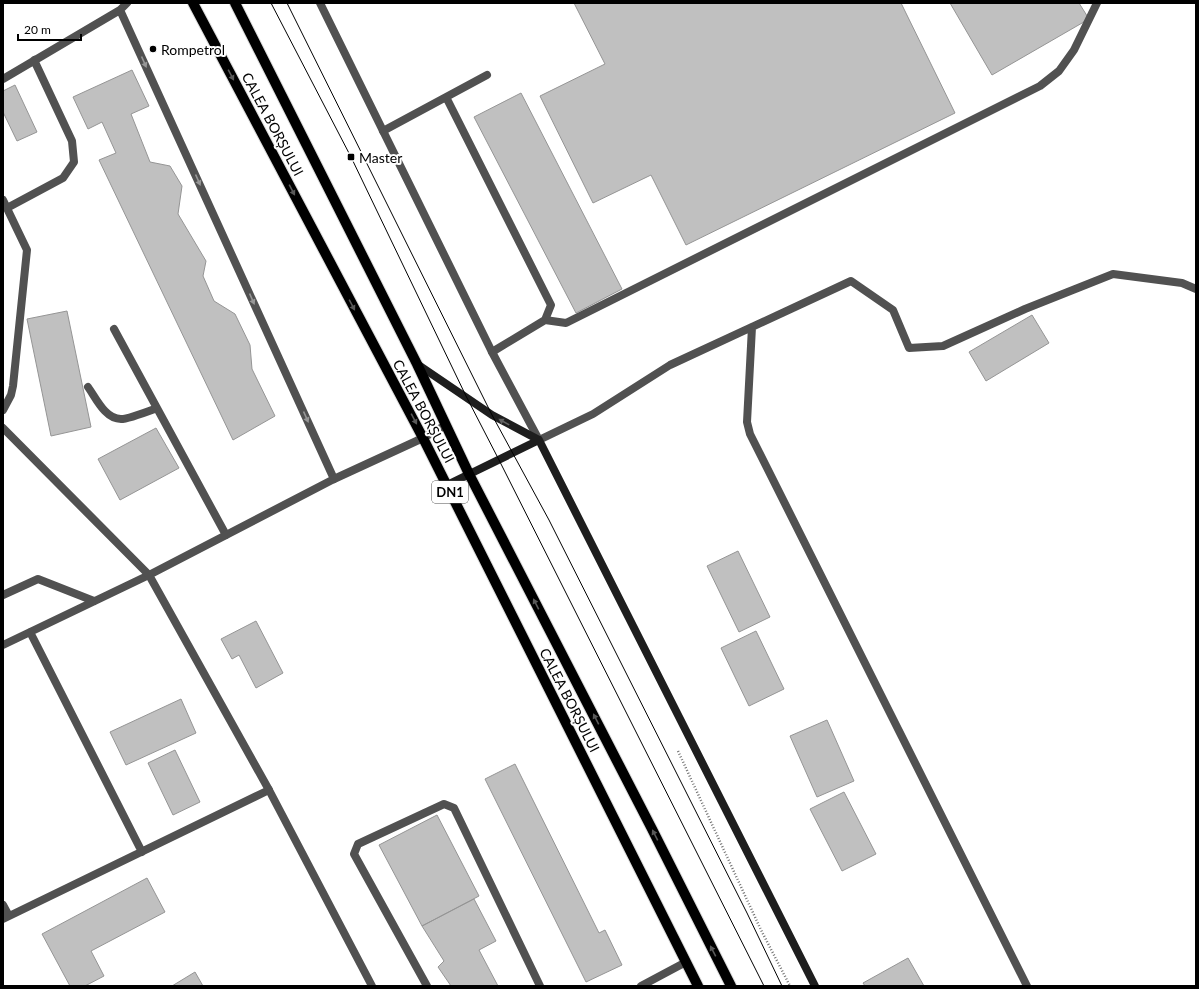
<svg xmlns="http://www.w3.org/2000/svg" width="1199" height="989" font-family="Lato,sans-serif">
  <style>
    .building { fill: #c0c0c0; stroke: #959595 }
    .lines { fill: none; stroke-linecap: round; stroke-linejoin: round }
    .primary-casing { stroke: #dbdbdb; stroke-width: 12 }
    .path { stroke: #737373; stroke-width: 2.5; stroke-dasharray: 1 2; stroke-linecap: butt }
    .lane { stroke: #515151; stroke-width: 8 }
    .street { stroke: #515151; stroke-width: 8 }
    .secondary { stroke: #1e1e1e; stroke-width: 8 }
    .primary { stroke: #000; stroke-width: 10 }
    .tram { stroke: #000; stroke-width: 1 }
    .oneway { fill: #979797 }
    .oneway2 { fill: #595959 }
    .oneway3 { fill: #626262 }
    .poi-dot { fill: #000; stroke: #fff; stroke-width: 1.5 }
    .labels { text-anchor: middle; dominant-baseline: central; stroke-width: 4; stroke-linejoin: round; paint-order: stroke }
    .shield { fill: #fff; stroke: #4c4c4c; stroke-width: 1 }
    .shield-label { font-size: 13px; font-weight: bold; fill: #000 }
    .poi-label { font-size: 14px; fill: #000; stroke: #fff; text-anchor: start }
    .street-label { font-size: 14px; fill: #000; stroke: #fff }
  </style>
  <rect width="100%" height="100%" fill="#fff"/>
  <path class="building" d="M 574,3 L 901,3 L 955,113 L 686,245 L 651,175 L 593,203 L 540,96 L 605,64 Z
    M 950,3 L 1079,3 L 1089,19 L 992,75 Z
    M 132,70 L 149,106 L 131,114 L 150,162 L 170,166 L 182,186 L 178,214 L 206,261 L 203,276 L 214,301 L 235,314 L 250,345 L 252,369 L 275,416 L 233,440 L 99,160 L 116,153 L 102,122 L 88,129 L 73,97 Z
    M 15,85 L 37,132 L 17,141 L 3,112 L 3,91 Z
    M 521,93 L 622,289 L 576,313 L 474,117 Z
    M 67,311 L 91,427 L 51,436 L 27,319 Z
    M 1032,315 L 1049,343 L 986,381 L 969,352 Z
    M 156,428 L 179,468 L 120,500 L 98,459 Z
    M 738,551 L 770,617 L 739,632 L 707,566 Z
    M 256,621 L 283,673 L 256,688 L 239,655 L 232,659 L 221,639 Z
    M 756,631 L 784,689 L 749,706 L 721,648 Z
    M 181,699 L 196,733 L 126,765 L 110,732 Z
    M 827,720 L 854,781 L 817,797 L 790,736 Z
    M 175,750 L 200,802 L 173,815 L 148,763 Z
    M 515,764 L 599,933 L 605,930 L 622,965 L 586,982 L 485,779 Z
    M 844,792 L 876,854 L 842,871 L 810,809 Z
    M 437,815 L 479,896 L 422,926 L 379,845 Z
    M 147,878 L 165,912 L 91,951 L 104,976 L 85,986 L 70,986 L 42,934 Z
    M 474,899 L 496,941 L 479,950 L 498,986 L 451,986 L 438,967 L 444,961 L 422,926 Z
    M 908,958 L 924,986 L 865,986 L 863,983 Z
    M 195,972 L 203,986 L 172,986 Z"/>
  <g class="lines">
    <g class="primary-casing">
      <path id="primary" d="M 193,3 L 423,438 L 698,986
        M 235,3 L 417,364 L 469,474 L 652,829 L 731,986"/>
    </g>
    <path class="path" d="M 678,751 L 761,930 L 790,986"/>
    <path class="lane" d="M 127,3 L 120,10 L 334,479
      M 3,79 L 120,10
      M 446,97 L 551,305 L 545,320 L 492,352
      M 383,131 L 487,75
      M 3,200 L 27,250 L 13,386 L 11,395 L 3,410
      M 7,208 L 63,178 L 74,162 L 72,141 L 34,60
      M 545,320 L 566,323 L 1040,86 L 1059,71 L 1074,50 L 1097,3
      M 752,327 L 747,422 L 750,434 L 1027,986
      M 114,329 L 226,535
      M 88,387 C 96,398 105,419 121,419 C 128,419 149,411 157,408
      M 539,440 L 593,414 L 670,365 L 851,281 L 893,310 L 909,348 L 943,346 L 1025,309 L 1113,274 L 1182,283 L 1196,289
      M 3,595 L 38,579 L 94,601
      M 30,632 L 142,852
      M 3,645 L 149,575
      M 3,905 L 9,916
      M 3,919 L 269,790
      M 427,986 L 354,854 L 358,844 L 444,804 L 454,808 L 540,986
      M 641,986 L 686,962"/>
    <path class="street" d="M 320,3 L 492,352 L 539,440
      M 3,428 L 149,575 L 269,790 L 372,986
      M 149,575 L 334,479 L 423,438 L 446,425"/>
    <path class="secondary" d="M 417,364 L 492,415 L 539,440 L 815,986
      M 447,485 L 539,440"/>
    <use href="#primary" class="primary"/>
    <path class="tram" d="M 271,3 L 351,157 L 466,396 L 499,460 L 764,986
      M 287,3 L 492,415 L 549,520 L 747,913 L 782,986"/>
  </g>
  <defs><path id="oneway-solid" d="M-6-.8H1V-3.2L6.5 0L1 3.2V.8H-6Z"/></defs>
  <g class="oneway">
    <use href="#oneway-solid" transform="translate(144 62) rotate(66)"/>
    <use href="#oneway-solid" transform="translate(198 180) rotate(66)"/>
    <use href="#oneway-solid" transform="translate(252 299) rotate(66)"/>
    <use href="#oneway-solid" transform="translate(306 417) rotate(66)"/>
  </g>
  <g class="oneway2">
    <use href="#oneway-solid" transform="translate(231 75) rotate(62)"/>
    <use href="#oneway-solid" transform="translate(292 190) rotate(62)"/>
    <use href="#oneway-solid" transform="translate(352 305) rotate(62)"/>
    <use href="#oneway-solid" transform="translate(414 419) rotate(62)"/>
    <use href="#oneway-solid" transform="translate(536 604) rotate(-117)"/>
    <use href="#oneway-solid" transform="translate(596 719) rotate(-117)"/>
    <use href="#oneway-solid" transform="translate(655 835) rotate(-117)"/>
    <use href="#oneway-solid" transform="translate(713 951) rotate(-117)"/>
  </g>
  <use class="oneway3" href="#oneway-solid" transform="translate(504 422) rotate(-151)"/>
  <g class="poi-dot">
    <circle cx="153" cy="49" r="4"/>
    <rect x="347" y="153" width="8" height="8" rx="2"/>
  </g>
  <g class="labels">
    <rect class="shield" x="432" y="481" width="36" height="22" rx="3"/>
    <g class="shield-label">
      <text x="450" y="492">DN1</text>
    </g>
    <g class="poi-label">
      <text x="161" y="49">Rompetrol</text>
      <text x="359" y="157">Master</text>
    </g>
    <g class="street-label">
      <text transform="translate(273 124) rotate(62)">CALEA BORȘULUI</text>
      <text transform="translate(424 411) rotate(62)">CALEA BORȘULUI</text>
      <text transform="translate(570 700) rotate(63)">CALEA BORȘULUI</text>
    </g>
  </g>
  <rect width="1199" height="989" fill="none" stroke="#000000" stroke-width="8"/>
  <path d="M18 34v6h63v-6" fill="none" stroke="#000000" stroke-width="2"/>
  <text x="24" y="34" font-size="12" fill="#000000" stroke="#ffffff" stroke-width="3" paint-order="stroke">20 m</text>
</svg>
